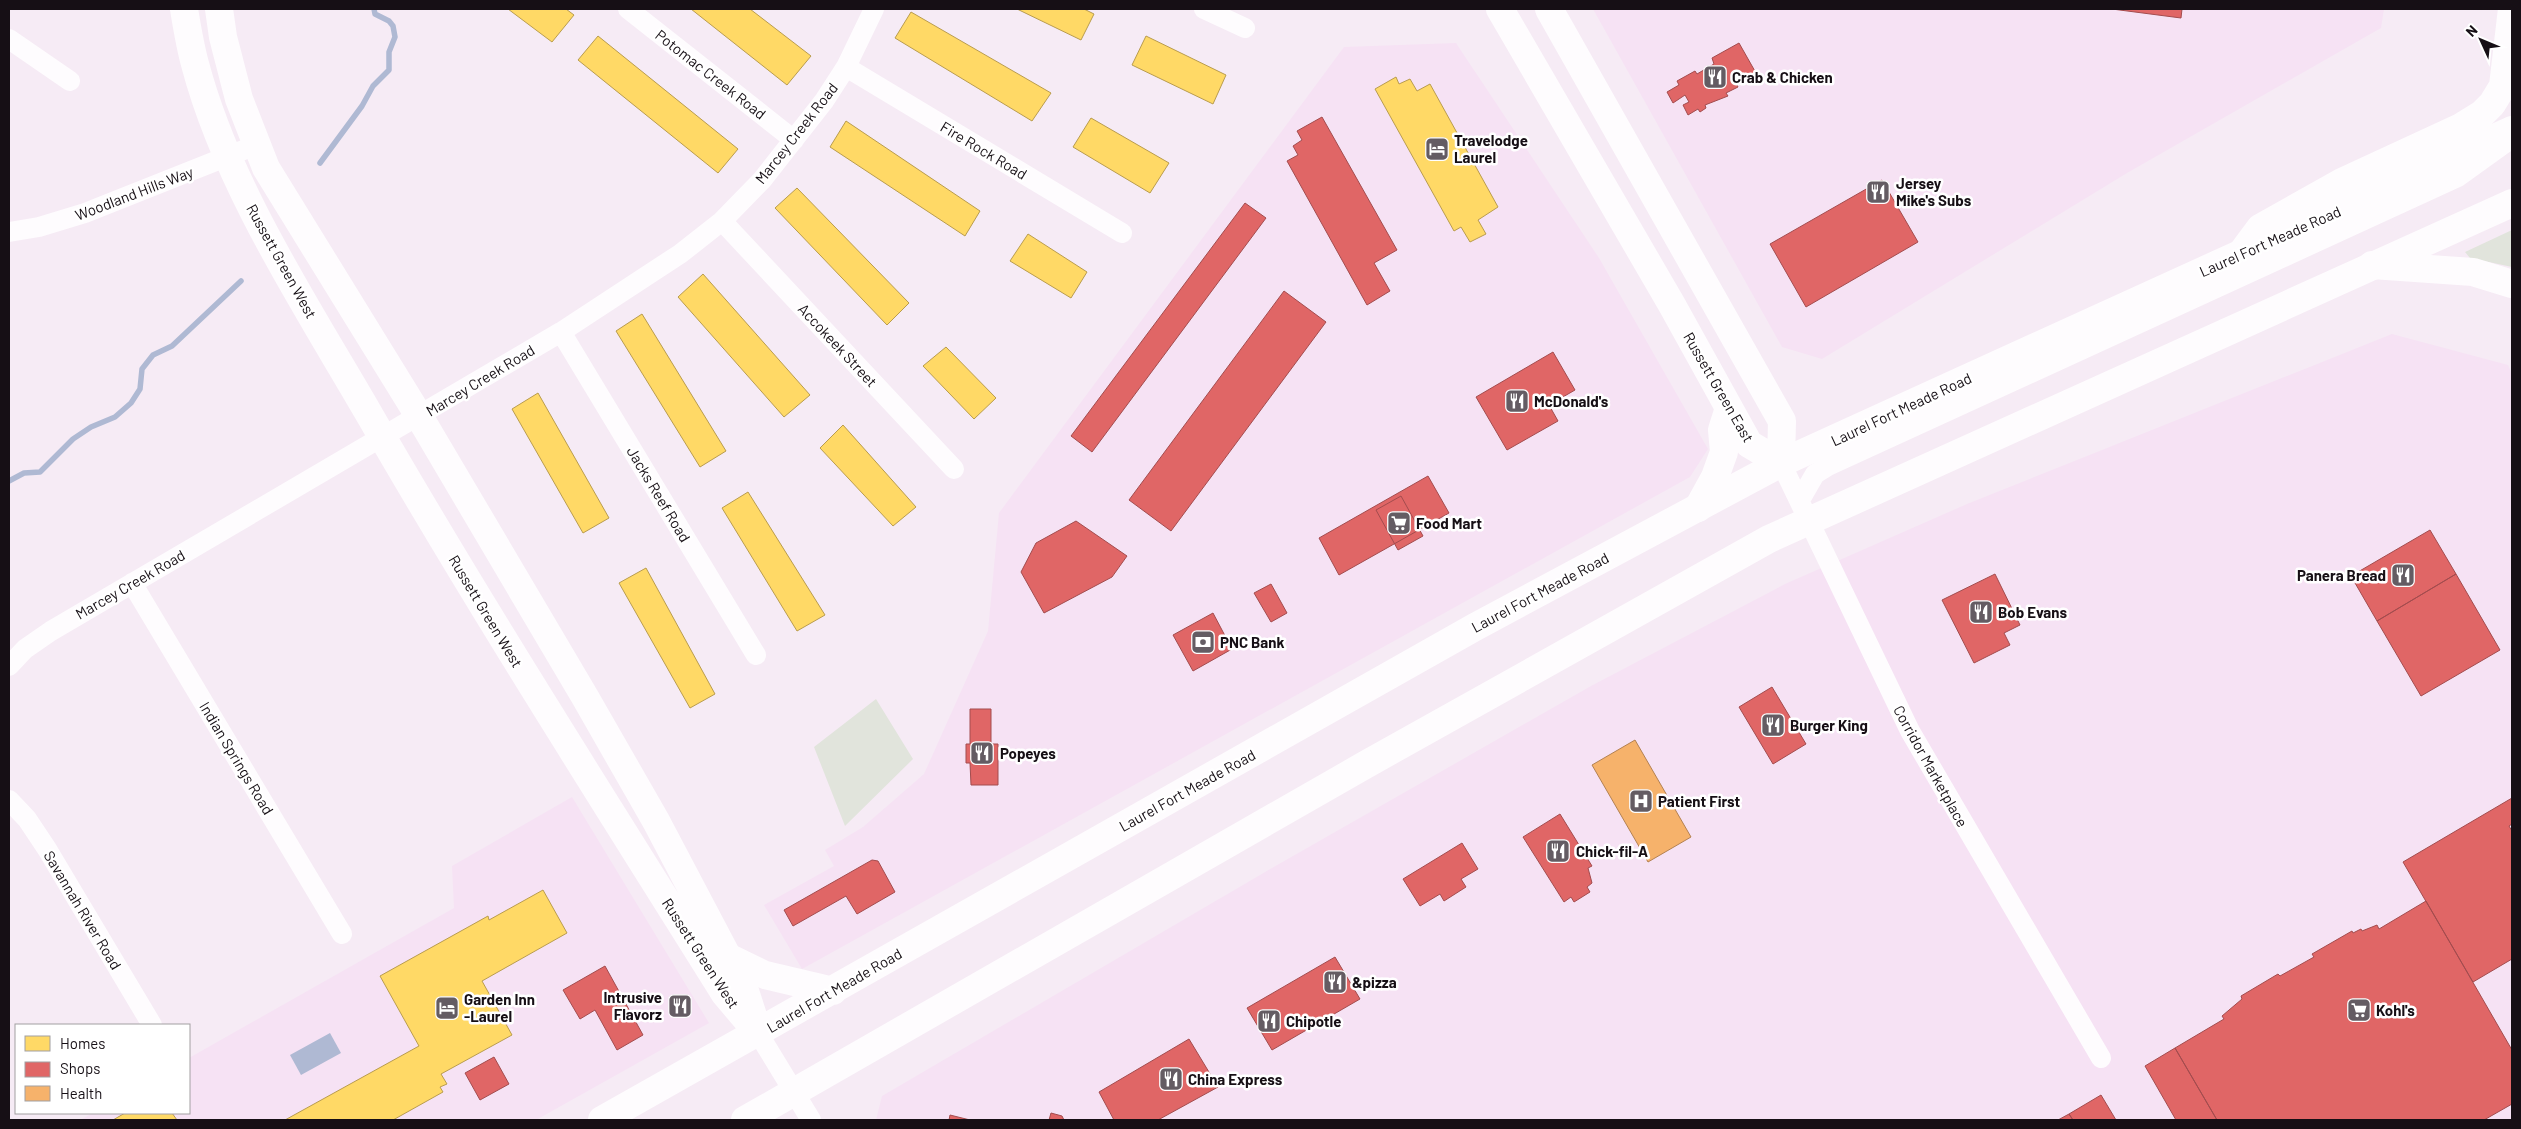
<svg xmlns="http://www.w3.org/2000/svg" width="2521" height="1129" font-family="Barlow,sans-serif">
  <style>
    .built { fill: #f6e2f4 }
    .green { fill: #e1e4dc }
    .water { fill: #afb9d3 }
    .homes { fill: #ffd966; stroke: #b99c4e }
    .shops { fill: #e06666; stroke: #a34c4e }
    .health { fill: #f6b26b; stroke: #b38151 }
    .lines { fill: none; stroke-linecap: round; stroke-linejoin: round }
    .stream { stroke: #afb9d3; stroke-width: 5.5 }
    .street { stroke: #fefcfe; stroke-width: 20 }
    .secondary { stroke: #fefcfe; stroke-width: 28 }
    .primary { stroke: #fefcfe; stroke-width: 28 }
    .highway { stroke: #fefcfe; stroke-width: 28 }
    .labels { text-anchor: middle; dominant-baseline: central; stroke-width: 5; stroke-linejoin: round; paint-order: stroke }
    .street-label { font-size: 15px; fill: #160f15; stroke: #fff }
    .poi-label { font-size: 15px; font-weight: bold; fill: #160f15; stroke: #fff; text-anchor: start }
  </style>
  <rect width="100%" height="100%" fill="#f6ebf5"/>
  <path class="built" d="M 1593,9 L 2384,9 L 2381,28 L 2127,173 L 1822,359 L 1782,347 Z
    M 1456,43 L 1599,258 L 1708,449 L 1690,477 L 802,969 L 764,905 L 834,866 L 825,850 L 863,827 L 924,774 L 988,631 L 999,513 L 1344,47 Z
    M 2392,334 L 2508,365 L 2512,375 L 2512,1120 L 876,1120 L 882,1096 L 1272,868 L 1591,686 L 1785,584 L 1967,504 Z
    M 572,797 L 709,1023 L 536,1120 L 80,1120 L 93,1113 L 189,1113 L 189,1058 L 454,908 L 452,866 Z"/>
  <path class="green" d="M 2512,230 L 2512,267 L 2470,258 L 2465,252 Z
    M 876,699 L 913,759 L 845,826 L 814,747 Z"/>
  <path class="water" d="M 330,1033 L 341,1053 L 301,1075 L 290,1055 Z"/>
  <path class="homes" d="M 508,9 L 566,9 L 574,15 L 552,42 Z
    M 691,9 L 750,9 L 811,56 L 787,85 Z
    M 1017,9 L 1084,9 L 1094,14 L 1081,40 Z
    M 911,12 L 1051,93 L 1032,121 L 895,38 Z
    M 598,36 L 738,149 L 718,173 L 578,60 Z
    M 1146,36 L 1226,75 L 1213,104 L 1132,65 Z
    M 1396,77 L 1399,84 L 1410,79 L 1417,91 L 1430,84 L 1498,207 L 1478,220 L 1486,234 L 1470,242 L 1461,227 L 1454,231 L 1375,89 Z
    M 1091,118 L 1169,163 L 1150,193 L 1073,147 Z
    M 846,121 L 980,211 L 965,236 L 830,147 Z
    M 797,188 L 909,303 L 887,325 L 775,208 Z
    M 1028,234 L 1087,272 L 1071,298 L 1010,261 Z
    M 703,274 L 810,395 L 784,417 L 678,297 Z
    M 642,314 L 726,451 L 700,467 L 616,331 Z
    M 946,347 L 996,398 L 974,419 L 923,366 Z
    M 538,393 L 609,518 L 583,533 L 512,409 Z
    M 843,425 L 916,507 L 893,526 L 820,448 Z
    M 748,492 L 825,615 L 797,631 L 722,508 Z
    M 646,568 L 715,694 L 690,708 L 619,583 Z
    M 543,890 L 567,933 L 482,981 L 512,1035 L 441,1074 L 447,1084 L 440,1087 L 443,1092 L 393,1120 L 285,1120 L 419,1046 L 380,976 L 488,916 L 489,920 Z
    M 125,1113 L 172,1113 L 177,1120 L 113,1120 Z"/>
  <path class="shops" d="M 2112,9 L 2182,9 L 2181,18 Z
    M 1739,43 L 1756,73 L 1736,83 L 1738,87 L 1726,93 L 1728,96 L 1705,105 L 1706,108 L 1700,112 L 1698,109 L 1688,115 L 1683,105 L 1689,102 L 1685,95 L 1673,103 L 1667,92 L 1679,85 L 1677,81 L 1695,71 L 1697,74 L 1714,64 L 1712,58 Z
    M 1322,117 L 1397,250 L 1374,263 L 1390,291 L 1367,305 L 1287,161 L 1298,155 L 1293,146 L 1302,140 L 1297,131 Z
    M 1882,180 L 1918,242 L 1806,307 L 1770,244 Z
    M 1245,203 L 1266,218 L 1092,452 L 1071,436 Z
    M 1284,291 L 1326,322 L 1171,531 L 1129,500 Z
    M 1553,352 L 1575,390 L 1549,405 L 1558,421 L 1507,450 L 1476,397 Z
    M 1428,476 L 1449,513 L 1339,575 L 1319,538 Z
    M 1401,496 L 1423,536 L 1398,550 L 1376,510 Z
    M 1076,521 L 1127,556 L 1112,577 L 1044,613 L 1021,572 L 1036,543 Z
    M 2430,530 L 2456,574 L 2377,621 L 2351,576 Z
    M 1995,574 L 2020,625 L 2004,633 L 2010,645 L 1974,663 L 1942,600 Z
    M 2456,574 L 2500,650 L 2421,696 L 2377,621 Z
    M 1271,584 L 1287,613 L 1271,622 L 1254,593 Z
    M 1213,613 L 1232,649 L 1193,671 L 1173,635 Z
    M 1772,687 L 1806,744 L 1773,764 L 1739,707 Z
    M 970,709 L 991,709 L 991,744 L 998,744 L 998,785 L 971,785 L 970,763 L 966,763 L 966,744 L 970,744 Z
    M 2512,798 L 2512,824 L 2509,826 L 2512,831 L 2512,959 L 2473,982 L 2403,862 Z
    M 1560,814 L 1592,866 L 1588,868 L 1592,883 L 1587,887 L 1590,892 L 1574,902 L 1571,897 L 1564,902 L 1523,837 Z
    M 1462,843 L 1478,869 L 1461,879 L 1466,887 L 1444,901 L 1440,894 L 1420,906 L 1403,879 Z
    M 872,860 L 878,861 L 895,892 L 857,914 L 846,896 L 793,926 L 784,910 Z
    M 2426,901 L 2512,1050 L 2512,1104 L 2484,1120 L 2217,1120 L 2175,1048 L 2224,1019 L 2222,1016 L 2242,999 L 2241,996 L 2278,974 L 2280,976 L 2314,957 L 2312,954 L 2352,931 L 2353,933 L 2361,929 L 2362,931 L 2377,925 L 2379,929 Z
    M 1335,957 L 1360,999 L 1272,1050 L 1247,1008 Z
    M 605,966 L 643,1035 L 617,1050 L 595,1010 L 580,1019 L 563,990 Z
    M 1189,1039 L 1218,1087 L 1158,1120 L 1114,1120 L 1099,1092 Z
    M 2175,1048 L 2217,1120 L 2176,1120 L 2145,1066 Z
    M 494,1057 L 509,1084 L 480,1100 L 465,1073 Z
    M 2101,1095 L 2116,1120 L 2073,1120 L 2069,1114 Z
    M 1051,1113 L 1062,1116 L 1064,1120 L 1049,1120 Z
    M 2069,1114 L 2073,1120 L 2058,1120 Z
    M 950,1115 L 970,1120 L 949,1120 Z"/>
  <path class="health" d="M 1635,740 L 1691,837 L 1648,862 L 1592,765 Z"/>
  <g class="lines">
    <path class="stream" d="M 320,163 L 362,106 L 373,86 L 389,70 L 389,52 L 395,37 L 393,26 L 389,21 L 375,14 L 374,9
      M 9,481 L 24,473 L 40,472 L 73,439 L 91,427 L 115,417 L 131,403 L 140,389 L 142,369 L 153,355 L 172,346 L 241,281"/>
    <path class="street" d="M 628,9 L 794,140
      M 1204,9 L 1245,28
      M 9,39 L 70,81
      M 846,67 L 1122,233
      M 722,221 L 954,469
      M 9,232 L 39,227 L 85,213 L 256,145
      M 561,332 L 756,655
      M 1781,463 L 1910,731 L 2101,1058
      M 1800,500 L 1815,474 L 1828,466 L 2458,177 L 2508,141
      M 132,583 L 342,934
      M 9,666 L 25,649 L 51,631 L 561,332 L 680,254 L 722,221 L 762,180 L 824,101 L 846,67 L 874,9
      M 9,800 L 27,819 L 47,849 L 152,1025
      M 758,1033 L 811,1120"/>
    <path class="secondary" d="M 184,9 C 187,27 190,46 195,64 C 227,186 306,305 369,414 C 482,610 605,802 725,994 L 758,1033
      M 219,9 L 223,37 L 239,99 L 266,168 L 419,416 L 585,697 L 656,821 L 744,988 L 755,1022
      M 1500,9 L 1672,305 L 1749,444 L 1781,463 L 1782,421 L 1549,9
      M 1698,508 L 1715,477 L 1724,452 L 1722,430 L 1729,408"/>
    <path class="primary" d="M 728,957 L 765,975 L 833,991
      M 602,1120 L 1475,627 L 1781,463 L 2512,130
      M 745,1120 L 1365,765 L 1769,539 L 2512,203"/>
    <path class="highway" d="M 2240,255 L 2260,228 L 2342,182 L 2461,127 L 2482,114 L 2492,104 L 2503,86 L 2512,9
      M 2372,265 L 2473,272 L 2512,284"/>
  </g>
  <defs>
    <g id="restaurant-square" transform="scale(1.25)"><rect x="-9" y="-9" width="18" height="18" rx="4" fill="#645c63" stroke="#fff"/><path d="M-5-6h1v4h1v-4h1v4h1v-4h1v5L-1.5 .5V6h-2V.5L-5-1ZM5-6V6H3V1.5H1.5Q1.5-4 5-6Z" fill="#fff"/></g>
    <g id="hotel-square" transform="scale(1.25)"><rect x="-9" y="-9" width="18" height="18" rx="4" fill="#645c63" stroke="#fff"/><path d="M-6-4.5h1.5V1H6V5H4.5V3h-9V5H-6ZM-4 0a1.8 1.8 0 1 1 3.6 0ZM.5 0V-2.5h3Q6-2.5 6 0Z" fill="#fff"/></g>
    <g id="supermarket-square" transform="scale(1.25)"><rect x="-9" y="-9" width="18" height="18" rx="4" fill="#645c63" stroke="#fff"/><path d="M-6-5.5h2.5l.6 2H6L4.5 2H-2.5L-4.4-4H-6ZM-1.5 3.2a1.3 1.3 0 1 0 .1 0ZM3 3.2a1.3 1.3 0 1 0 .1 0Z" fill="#fff"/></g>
    <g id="bank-square" transform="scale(1.25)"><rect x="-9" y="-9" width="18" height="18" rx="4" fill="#645c63" stroke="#fff"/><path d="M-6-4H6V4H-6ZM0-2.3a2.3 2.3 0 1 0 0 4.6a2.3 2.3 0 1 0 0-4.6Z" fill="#fff"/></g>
    <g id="hospital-square" transform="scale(1.25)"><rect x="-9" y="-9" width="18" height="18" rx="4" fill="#645c63" stroke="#fff"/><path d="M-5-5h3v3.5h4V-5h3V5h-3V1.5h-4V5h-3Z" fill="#fff"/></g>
  </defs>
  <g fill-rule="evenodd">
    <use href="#restaurant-square" x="1715" y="77"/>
    <use href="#hotel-square" x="1437" y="149"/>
    <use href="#restaurant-square" x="1878" y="192"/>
    <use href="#restaurant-square" x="1517" y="401"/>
    <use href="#supermarket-square" x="1399" y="523"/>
    <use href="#restaurant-square" x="2403" y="575"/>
    <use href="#restaurant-square" x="1981" y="612"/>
    <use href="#bank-square" x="1203" y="642"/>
    <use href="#restaurant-square" x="1773" y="725"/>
    <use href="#restaurant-square" x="982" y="753"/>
    <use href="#hospital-square" x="1641" y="801"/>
    <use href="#restaurant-square" x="1558" y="851"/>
    <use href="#restaurant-square" x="1335" y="982"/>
    <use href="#restaurant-square" x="680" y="1006"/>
    <use href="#hotel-square" x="447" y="1008"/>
    <use href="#supermarket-square" x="2359" y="1010"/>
    <use href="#restaurant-square" x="1269" y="1021"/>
    <use href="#restaurant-square" x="1171" y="1079"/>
  </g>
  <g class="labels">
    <g class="street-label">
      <text transform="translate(711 74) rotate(38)">Potomac Creek Road</text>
      <text transform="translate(796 133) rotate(-52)">Marcey Creek Road</text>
      <text transform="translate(984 150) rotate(31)">Fire Rock Road</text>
      <text transform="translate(134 193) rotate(-21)">Woodland Hills Way</text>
      <text transform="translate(2270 241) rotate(-24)">Laurel Fort Meade Road</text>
      <text transform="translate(282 261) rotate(61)">Russett Green West</text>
      <text transform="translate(838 345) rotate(47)">Accokeek Street</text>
      <text transform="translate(480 380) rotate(-31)">Marcey Creek Road</text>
      <text transform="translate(1719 387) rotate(60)">Russett Green East</text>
      <text transform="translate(1901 409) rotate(-25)">Laurel Fort Meade Road</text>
      <text transform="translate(659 494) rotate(59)">Jacks Reef Road</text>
      <text transform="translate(130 584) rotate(-30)">Marcey Creek Road</text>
      <text transform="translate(1540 592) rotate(-28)">Laurel Fort Meade Road</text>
      <text transform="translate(486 611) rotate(59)">Russett Green West</text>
      <text transform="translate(237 758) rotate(59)">Indian Springs Road</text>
      <text transform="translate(1931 766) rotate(61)">Corridor Marketplace</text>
      <text transform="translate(1187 790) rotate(-29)">Laurel Fort Meade Road</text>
      <text transform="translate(83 910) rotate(59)">Savannah River Road</text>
      <text transform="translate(701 953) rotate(57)">Russett Green West</text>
      <text transform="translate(834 990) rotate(-30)">Laurel Fort Meade Road</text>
    </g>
    <g class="poi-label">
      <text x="1732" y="77">Crab &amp; Chicken</text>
      <text x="1454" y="140">Travelodge<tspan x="1454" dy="17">Laurel</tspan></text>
      <text x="1896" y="183">Jersey<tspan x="1896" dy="17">Mike's Subs</tspan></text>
      <text x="1534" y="401">McDonald's</text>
      <text x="1416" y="523">Food Mart</text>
      <text x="2386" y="575" text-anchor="end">Panera Bread</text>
      <text x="1998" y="612">Bob Evans</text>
      <text x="1220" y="642">PNC Bank</text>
      <text x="1790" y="725">Burger King</text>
      <text x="1000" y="753">Popeyes</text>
      <text x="1658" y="801">Patient First</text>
      <text x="1576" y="851">Chick-fil-A</text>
      <text x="1352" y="982">&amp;pizza</text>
      <text x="662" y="997" text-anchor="end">Intrusive<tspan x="662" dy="17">Flavorz</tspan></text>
      <text x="464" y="999">Garden Inn<tspan x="464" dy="17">-Laurel</tspan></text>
      <text x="2376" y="1010">Kohl's</text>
      <text x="1286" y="1021">Chipotle</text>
      <text x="1188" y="1079">China Express</text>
    </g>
  </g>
  <rect width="2521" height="1129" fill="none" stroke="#160f15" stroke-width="20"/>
  <rect x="15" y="1024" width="175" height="90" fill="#ffffff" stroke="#a29fa1"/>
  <rect x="25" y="1036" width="25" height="15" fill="#ffd966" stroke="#a29fa1"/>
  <text x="60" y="1049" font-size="15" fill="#160f15">Homes</text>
  <rect x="25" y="1062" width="25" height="15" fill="#e06666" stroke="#a29fa1"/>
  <text x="60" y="1074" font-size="15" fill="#160f15">Shops</text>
  <rect x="25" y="1086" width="25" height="15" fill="#f6b26b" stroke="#a29fa1"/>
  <text x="60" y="1099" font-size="15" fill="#160f15">Health</text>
  <g transform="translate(2481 40) rotate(314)" stroke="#ffffff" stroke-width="4" paint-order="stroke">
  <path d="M0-4L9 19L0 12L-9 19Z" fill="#160f15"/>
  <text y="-8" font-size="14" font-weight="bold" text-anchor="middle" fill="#160f15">N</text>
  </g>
</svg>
